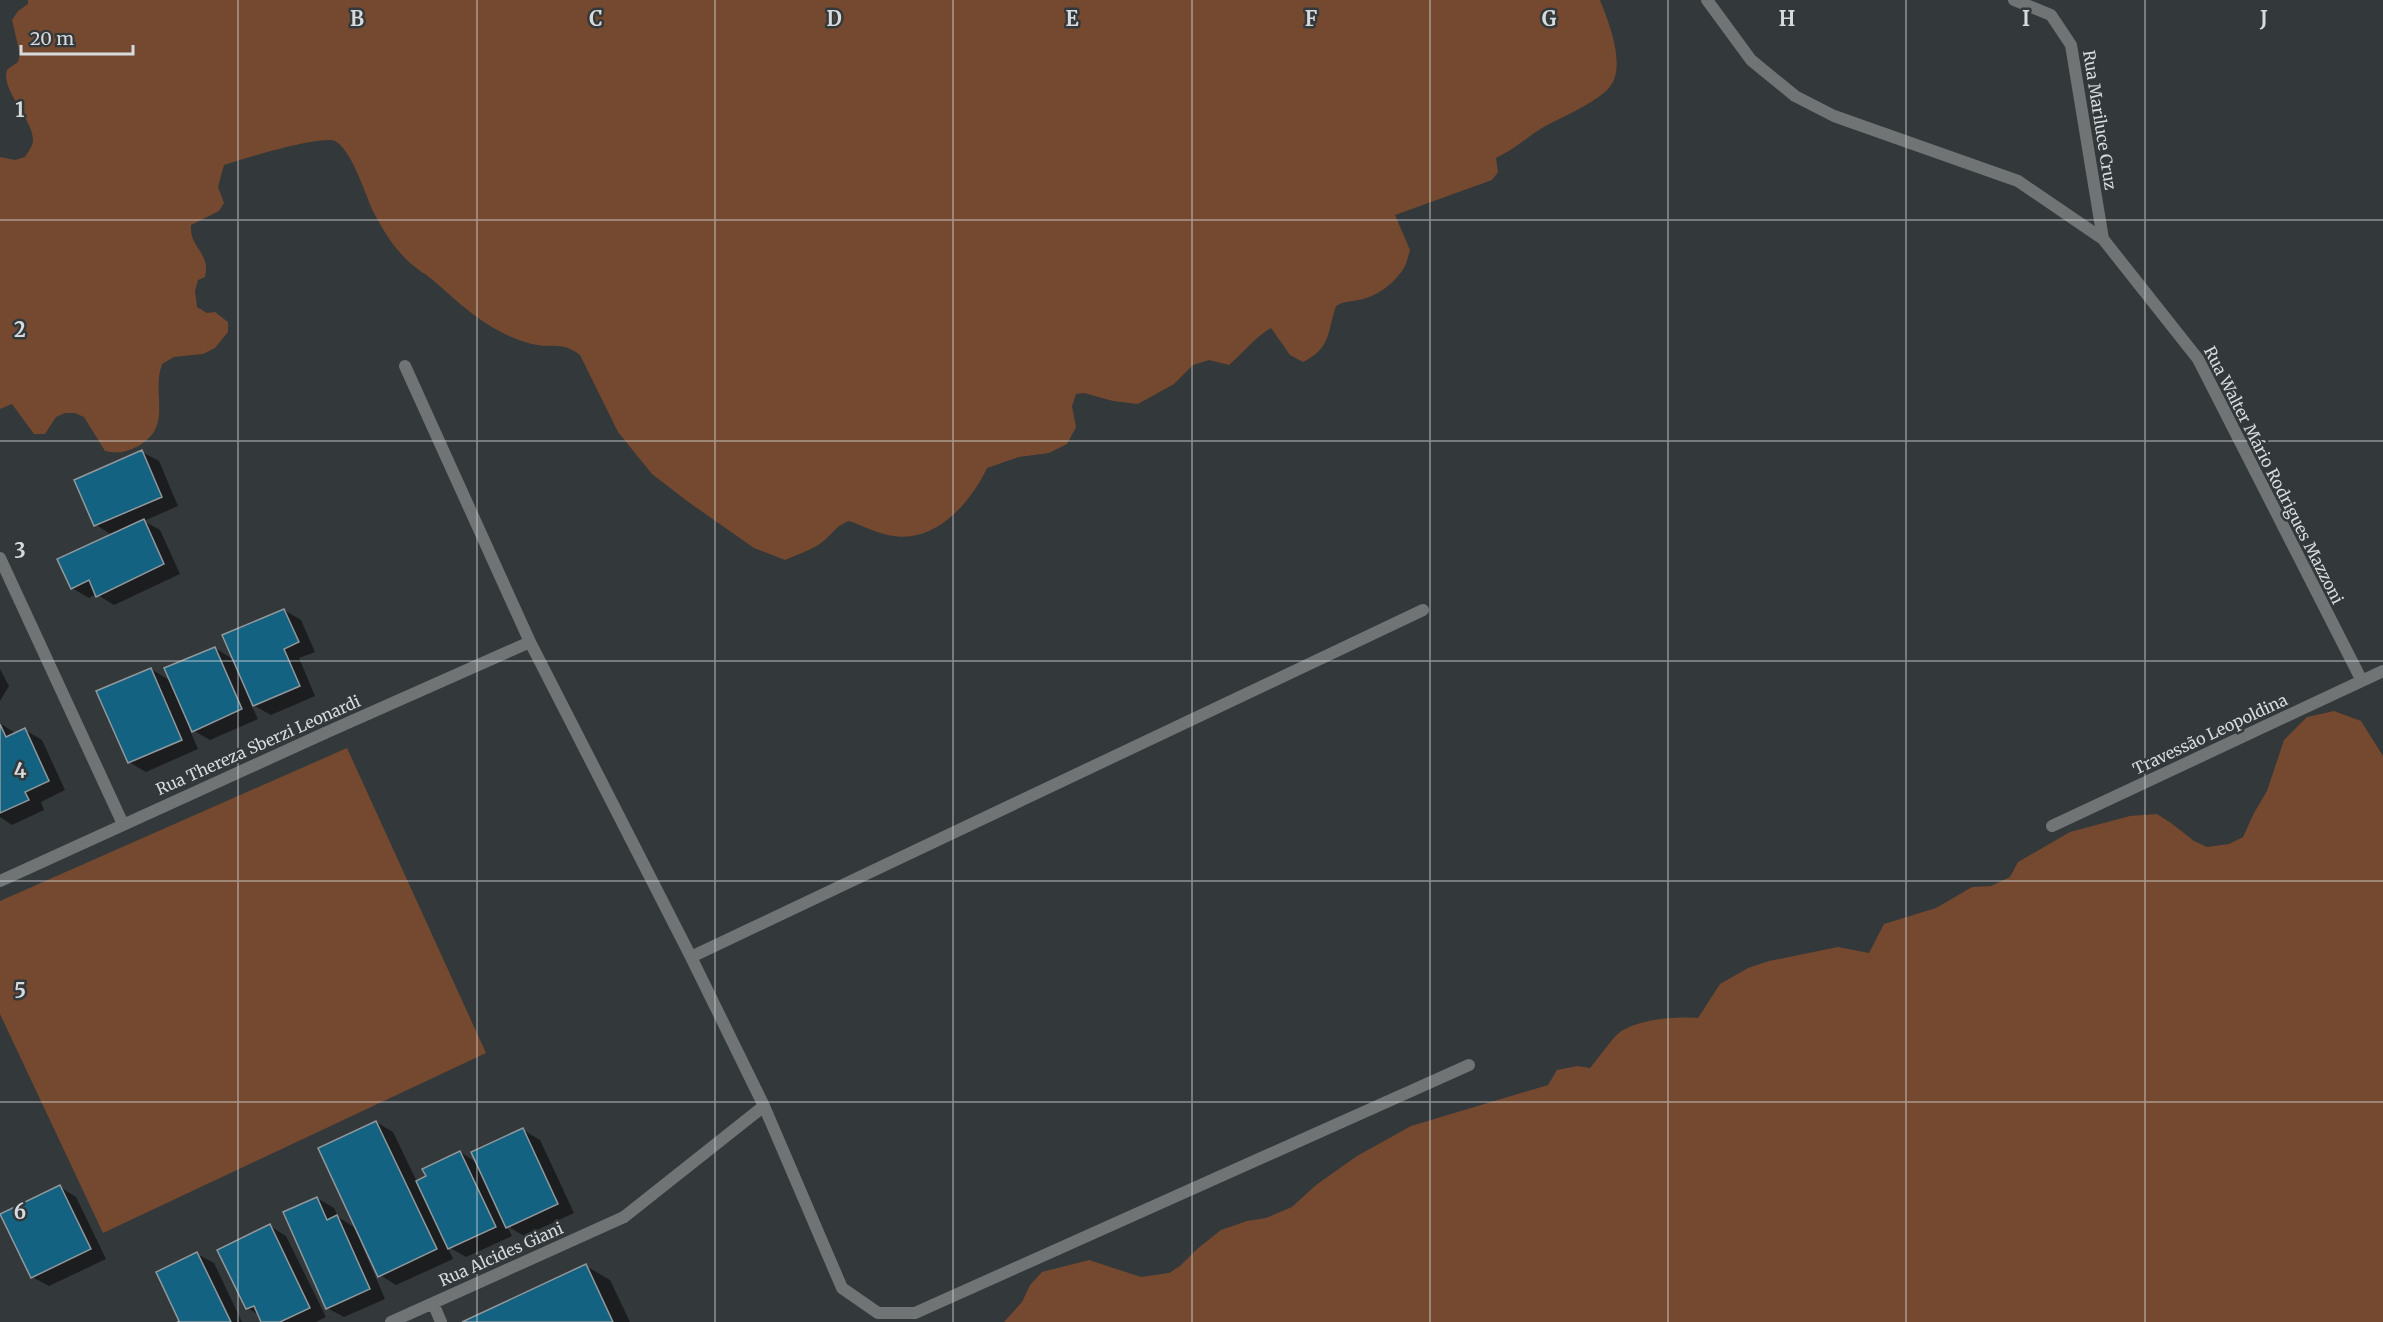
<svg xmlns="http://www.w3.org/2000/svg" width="2383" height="1322" font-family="Merriweather,serif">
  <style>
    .green { fill: #75492f }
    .shadow { fill: #0007 }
    .building { fill: #136282; stroke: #92989b; stroke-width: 1.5 }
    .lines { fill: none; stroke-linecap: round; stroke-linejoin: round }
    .lane { stroke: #717475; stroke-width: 12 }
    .street { stroke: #717475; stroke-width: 12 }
    .grid { fill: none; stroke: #d8dbdd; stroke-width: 1.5; stroke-opacity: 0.55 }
    .labels { text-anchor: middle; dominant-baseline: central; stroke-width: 5; stroke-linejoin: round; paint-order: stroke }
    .street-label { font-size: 16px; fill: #d8dbdd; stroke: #33383b }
    .grid-label { font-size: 20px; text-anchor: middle; font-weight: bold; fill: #d8dbdd; stroke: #33383b; stroke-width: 5; stroke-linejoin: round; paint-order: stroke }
  </style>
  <rect width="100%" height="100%" fill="#33383b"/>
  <path class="green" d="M 28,0 L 1600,0 C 1609,23 1629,71 1606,91 C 1588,107 1563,116 1542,128 C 1526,138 1513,150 1496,158 L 1498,172 L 1492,180 L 1395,215 L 1410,250 C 1408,256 1407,263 1404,268 C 1395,283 1375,298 1358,300 C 1349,302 1344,301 1336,306 C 1327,333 1331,348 1303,362 L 1290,355 L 1271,328 C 1255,337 1243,353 1229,365 L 1209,360 L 1193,365 L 1174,384 L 1138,404 L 1113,401 L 1084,393 L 1076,394 L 1072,406 L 1076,427 L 1067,444 L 1049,453 L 1019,457 L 987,468 C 969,506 931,548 884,534 C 872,531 861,525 849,521 C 838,525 834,531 826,539 C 815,549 799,554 785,560 L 754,548 L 687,501 L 652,474 L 618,432 L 580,355 C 563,342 557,348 537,345 C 526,343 513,338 503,333 C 476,320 456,300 434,281 C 426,274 416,269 408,261 C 393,247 381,227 372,209 C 365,193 351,149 335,141 C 321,135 242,159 224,165 L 218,187 L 224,203 L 219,211 L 191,225 C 189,248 211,252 205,277 L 198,280 L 195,291 L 197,307 L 207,313 L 215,312 L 228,322 L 228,332 L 215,348 L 203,354 L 174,357 L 162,364 C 151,394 173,425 140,445 C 127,452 119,454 105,451 L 84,417 L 75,413 L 65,413 L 56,417 L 45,434 L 34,434 L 12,404 L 0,409 L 0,157 L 15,160 L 25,157 C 28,152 33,146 33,140 C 34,121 0,89 7,70 C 10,67 15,64 18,62 L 20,54 L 12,20 L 18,11 L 28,4 Z
    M 2334,711 L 2361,721 L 2383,756 L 2383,1322 L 1004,1322 L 1022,1302 L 1030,1285 L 1042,1272 L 1089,1260 L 1141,1277 L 1169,1273 L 1180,1266 L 1197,1249 L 1221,1230 L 1247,1221 L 1266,1218 L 1292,1207 L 1316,1185 L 1357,1156 L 1411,1126 L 1548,1085 L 1557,1070 L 1577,1066 L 1590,1068 C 1598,1059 1613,1037 1620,1032 C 1639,1019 1676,1016 1698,1018 L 1720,984 L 1748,968 L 1769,961 L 1838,947 L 1869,953 L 1884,924 L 1936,908 L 1972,887 L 1991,886 L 2010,877 L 2018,862 L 2070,832 L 2130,816 L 2157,814 L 2171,823 L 2194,841 L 2207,847 L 2229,844 L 2243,837 L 2254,813 L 2267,791 L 2284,740 L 2307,717 Z
    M 347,748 L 486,1053 L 103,1233 L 0,1014 L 0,901 Z"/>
  <path class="shadow" d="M 142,452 L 159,461 L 178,506 L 144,521 L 160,530 L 180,574 L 114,605 L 96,594 L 89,598 L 72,588 L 112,535 L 96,525 Z
    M 284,610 L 301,620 L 315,652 L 299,658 L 315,696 L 271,715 L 251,704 L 258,719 L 210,740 L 189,728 L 198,749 L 146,772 L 129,762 L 151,669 L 171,681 L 215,648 L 234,660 Z
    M 0,669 L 9,686 L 0,701 Z
    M 0,723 L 16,734 L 25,730 L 42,740 L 65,790 L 41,802 L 44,810 L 12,825 L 0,817 Z
    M 376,1122 L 393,1132 L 417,1182 L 428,1177 L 460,1152 L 478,1163 L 523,1130 L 540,1140 L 574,1213 L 524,1236 L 507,1226 L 512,1236 L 466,1257 L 447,1246 L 453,1259 L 396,1285 L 380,1275 L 364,1242 L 361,1243 L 385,1299 L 344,1317 L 327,1308 L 317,1198 L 334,1208 L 338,1217 L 357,1229 Z
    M 60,1187 L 76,1197 L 106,1259 L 49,1286 L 32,1277 Z
    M 270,1226 L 286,1236 L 326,1317 L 316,1322 L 263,1322 L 260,1316 L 248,1308 L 219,1250 Z
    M 197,1254 L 214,1263 L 242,1322 L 181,1322 Z
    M 586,1266 L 610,1280 L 630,1322 L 466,1322 Z"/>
  <path class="building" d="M 142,450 L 162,497 L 94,526 L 74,480 Z
    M 144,519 L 164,564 L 96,597 L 89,580 L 71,589 L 57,559 Z
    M 284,609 L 299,642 L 284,649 L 300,686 L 253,706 L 222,635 Z
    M 215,647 L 242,709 L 192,732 L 164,668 Z
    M 151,668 L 182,740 L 128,763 L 96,691 Z
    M 0,724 L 6,737 L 25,728 L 49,781 L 25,792 L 29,800 L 0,813 Z
    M 376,1121 L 437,1249 L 378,1277 L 318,1148 Z
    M 523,1128 L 558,1204 L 506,1228 L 471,1152 Z
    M 460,1151 L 496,1227 L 448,1249 L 416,1181 L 426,1176 L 422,1169 Z
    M 60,1185 L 91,1249 L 31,1278 L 0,1214 Z
    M 317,1197 L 327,1220 L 337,1215 L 370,1289 L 326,1309 L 283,1212 Z
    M 270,1224 L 310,1308 L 280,1322 L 261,1322 L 254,1306 L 246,1309 L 217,1250 Z
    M 197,1252 L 231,1322 L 177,1322 L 179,1321 L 156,1272 Z
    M 586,1264 L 613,1322 L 462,1322 Z"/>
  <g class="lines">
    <path class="lane" d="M 405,366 L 530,642 L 691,957
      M 325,733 L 530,642
      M 764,1106 L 842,1288 L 878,1313 L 915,1313 L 1469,1065
      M 624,1217 L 764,1106 L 691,957 L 1423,610"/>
    <path class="street" d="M 1707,0 L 1751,60 L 1795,96 L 1834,116 L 2018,181 L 2103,239 L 2198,359 L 2362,681
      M 2014,0 L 2051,15 L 2071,45 L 2103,239
      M 0,558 L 123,824
      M 2052,826 L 2383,671
      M 0,881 L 325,733
      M 433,1303 L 441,1322
      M 391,1322 L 624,1217"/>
  </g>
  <path class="grid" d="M 238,0 L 238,1322M 477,0 L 477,1322M 715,0 L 715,1322M 953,0 L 953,1322M 1192,0 L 1192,1322M 1430,0 L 1430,1322M 1668,0 L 1668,1322M 1906,0 L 1906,1322M 2145,0 L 2145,1322M 0,220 L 2383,220M 0,441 L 2383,441M 0,661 L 2383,661M 0,881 L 2383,881M 0,1102 L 2383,1102"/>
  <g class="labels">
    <g class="street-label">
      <text transform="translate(2100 120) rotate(81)">Rua Mariluce Cruz</text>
      <text transform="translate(2274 475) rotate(63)">Rua Walter Mário Rodrigues Mazzoni</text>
      <text transform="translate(2210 734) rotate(-25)">Travessão Leopoldina</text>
      <text transform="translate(258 745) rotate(-24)">Rua Thereza Sberzi Leonardi</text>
      <text transform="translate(501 1254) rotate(-24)">Rua Alcides Giani</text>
    </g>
  </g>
  <g class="grid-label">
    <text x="357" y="26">B</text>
    <text x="596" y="26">C</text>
    <text x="834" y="26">D</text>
    <text x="1072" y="26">E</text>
    <text x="1311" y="26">F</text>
    <text x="1549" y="26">G</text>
    <text x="1787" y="26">H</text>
    <text x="2026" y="26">I</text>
    <text x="2264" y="26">J</text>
    <text x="20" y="117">1</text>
    <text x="20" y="337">2</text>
    <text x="20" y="558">3</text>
    <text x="20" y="778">4</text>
    <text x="20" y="998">5</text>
    <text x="20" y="1219">6</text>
  </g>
  <path d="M21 45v9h112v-9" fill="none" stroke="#d8dbdd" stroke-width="3"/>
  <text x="30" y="45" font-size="18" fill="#d8dbdd" stroke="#33383b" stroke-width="4.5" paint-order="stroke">20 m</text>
</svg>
